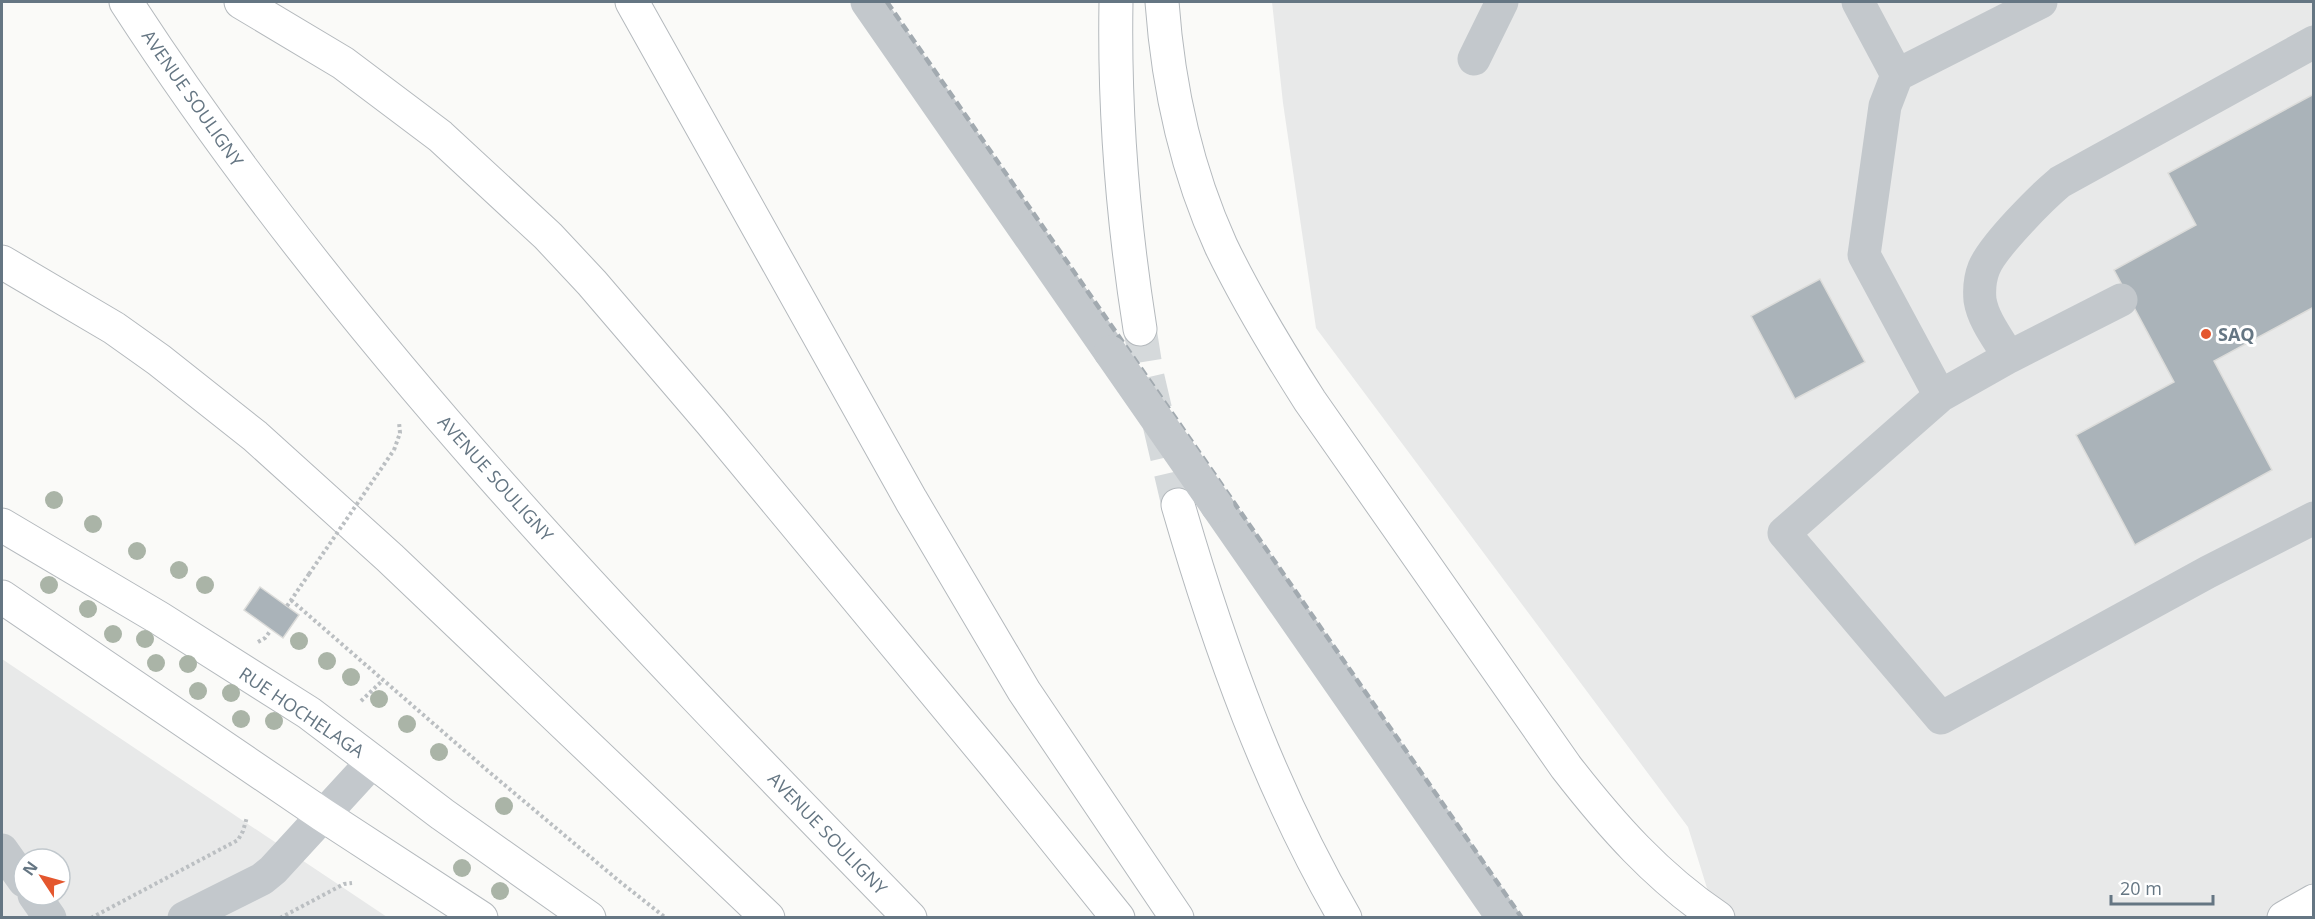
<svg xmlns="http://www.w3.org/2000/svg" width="2315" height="919" font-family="'Open Sans',sans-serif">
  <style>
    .built { fill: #e8e9e9; fill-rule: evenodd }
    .building { fill: #aab3b9; stroke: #dcdcda; stroke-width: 1.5 }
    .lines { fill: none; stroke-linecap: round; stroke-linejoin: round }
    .highway-tunnel { stroke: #d5d9db; stroke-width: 33; stroke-dasharray: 33 16; stroke-linecap: butt }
    .major-casing { stroke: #b5babe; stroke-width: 35 }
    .highway-casing { stroke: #b4b9bd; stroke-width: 35 }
    .path { stroke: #bbbfc2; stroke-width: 4; stroke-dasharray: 3 3; stroke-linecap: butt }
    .minor { stroke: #c3c8cc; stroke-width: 33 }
    .major { stroke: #fff; stroke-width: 33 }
    .highway { stroke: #fff; stroke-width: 33 }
    .rail { stroke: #a2aab0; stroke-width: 4.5; stroke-dasharray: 9 4.5; stroke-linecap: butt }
    .path-bridge { stroke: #bbbfc2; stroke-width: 4; stroke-dasharray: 3 3; stroke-linecap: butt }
    .minor-bridge { stroke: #c3c8cc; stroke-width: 33 }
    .tree { fill: #aab4a7 }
    .poi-dot { fill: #e4572e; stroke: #fff; stroke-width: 2 }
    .labels { text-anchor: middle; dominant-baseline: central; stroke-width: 6; stroke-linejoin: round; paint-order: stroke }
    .street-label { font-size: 18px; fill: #657683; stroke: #fff }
    .poi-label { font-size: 18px; font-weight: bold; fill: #657683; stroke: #fff; text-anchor: start }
  </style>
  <rect width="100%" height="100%" fill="#fafaf8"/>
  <path class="built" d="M 1272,2 L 2313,2 L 2313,917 L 1716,917 L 1688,827 L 1316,328 L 1283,103 Z
    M 2,659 L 233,814 L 387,917 L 2,917 ZM 24,859 L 60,859 L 60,895 L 24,895 Z"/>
  <path class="building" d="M 2314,94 L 2314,307 L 2214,361 L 2272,470 L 2135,545 L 2076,435 L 2174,382 L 2114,270 L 2196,225 L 2168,173 Z
    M 1820,279 L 1865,362 L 1795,399 L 1751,316 Z
    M 260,587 L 299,615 L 283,638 L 244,610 Z"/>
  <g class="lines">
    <path class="highway-tunnel" d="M 1140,329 L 1147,373 L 1178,505"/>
    <g class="major-casing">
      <path id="major" d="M 2,525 L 159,618 L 309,713 L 442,814 L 589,918
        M 2,597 L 323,815 L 481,918"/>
    </g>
    <g class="highway-casing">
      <path id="highway" d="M 126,2 C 345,340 629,630 910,918
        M 241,2 L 343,63 L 440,136 L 548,236 L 592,283 L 711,422 L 996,766 L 1118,918
        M 632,2 L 911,500 L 966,593 L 1024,691 L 1177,918
        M 1116,2 C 1114,111 1123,221 1140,329
        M 1162,2 C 1168,85 1186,169 1221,246 C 1247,300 1278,351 1310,401 L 1566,767 C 1611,825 1657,877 1718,918
        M 2,262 L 114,328 L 159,360 L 255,436 L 390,558 L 768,918
        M 1178,505 C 1219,647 1270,789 1345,918
        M 2284,918 L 2314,901"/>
    </g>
    <path class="path" d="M 394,450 L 400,433 L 399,422
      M 291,600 L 488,771 L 619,881 L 666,918
      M 287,606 L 309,574
      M 258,642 L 265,638 L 271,630
      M 361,701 L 382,681
      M 91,918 L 238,840 L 243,831 L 247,817
      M 280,918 L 344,884 L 352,883"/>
    <path class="minor" d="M 867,2 L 1110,352
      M 1858,2 L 1897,75 L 2041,2
      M 1474,59 L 1502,2
      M 1897,75 L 1885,106 L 1864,255 L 1940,396
      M 2121,300 L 2009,357 L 1940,396 L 1784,533 L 1941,718 L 2208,572 L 2314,518
      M 2009,357 C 1999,340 1983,320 1980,300 C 1979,289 1980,278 1984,268 C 1993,246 2041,198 2060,182 L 2314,42
      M 1217,506 L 1503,918
      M 2,850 L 24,881
      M 34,895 L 50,918
      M 184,918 L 262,879 L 273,870 L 373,761"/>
    <use href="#major" class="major"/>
    <use href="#highway" class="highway"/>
    <path class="rail" d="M 887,2 L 1522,918"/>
    <path class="path-bridge" d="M 309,574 L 394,450"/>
    <path class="minor-bridge" d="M 1110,352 L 1217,506"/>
  </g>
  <g class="tree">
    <circle cx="54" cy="500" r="9"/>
    <circle cx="93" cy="524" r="9"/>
    <circle cx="137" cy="551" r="9"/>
    <circle cx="179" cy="570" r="9"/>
    <circle cx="49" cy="585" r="9"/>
    <circle cx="205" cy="585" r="9"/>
    <circle cx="88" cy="609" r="9"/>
    <circle cx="113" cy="634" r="9"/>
    <circle cx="145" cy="639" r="9"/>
    <circle cx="299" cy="641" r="9"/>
    <circle cx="327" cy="661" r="9"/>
    <circle cx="156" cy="663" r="9"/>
    <circle cx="188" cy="664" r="9"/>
    <circle cx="351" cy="677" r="9"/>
    <circle cx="198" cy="691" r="9"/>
    <circle cx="231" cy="693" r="9"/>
    <circle cx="379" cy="699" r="9"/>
    <circle cx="241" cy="719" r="9"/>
    <circle cx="274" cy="721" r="9"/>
    <circle cx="407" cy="724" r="9"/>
    <circle cx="439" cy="752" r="9"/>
    <circle cx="504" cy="806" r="9"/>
    <circle cx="462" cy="868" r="9"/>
    <circle cx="500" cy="891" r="9"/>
  </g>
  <circle class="poi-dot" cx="2206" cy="334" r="6"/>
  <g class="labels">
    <g class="street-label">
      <text transform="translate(193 98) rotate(55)">AVENUE SOULIGNY</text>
      <text transform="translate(496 478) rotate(48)">AVENUE SOULIGNY</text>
      <text transform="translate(302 712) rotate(34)">RUE HOCHELAGA</text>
      <text transform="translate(828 833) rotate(46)">AVENUE SOULIGNY</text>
    </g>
    <g class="poi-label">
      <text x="2218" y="334">SAQ</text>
    </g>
  </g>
  <rect width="2315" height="919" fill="none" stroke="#657683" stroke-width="6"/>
  <g transform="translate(42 877) rotate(306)"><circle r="28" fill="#ffffff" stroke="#c1c8cd" stroke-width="1.5"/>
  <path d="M0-4.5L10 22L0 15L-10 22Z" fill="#e4572e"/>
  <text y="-9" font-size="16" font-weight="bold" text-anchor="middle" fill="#657683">N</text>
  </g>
  <path d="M2111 895v9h102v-9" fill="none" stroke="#657683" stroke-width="3"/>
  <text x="2120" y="895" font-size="18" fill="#657683" stroke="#ffffff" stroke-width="4.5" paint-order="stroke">20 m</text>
</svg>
